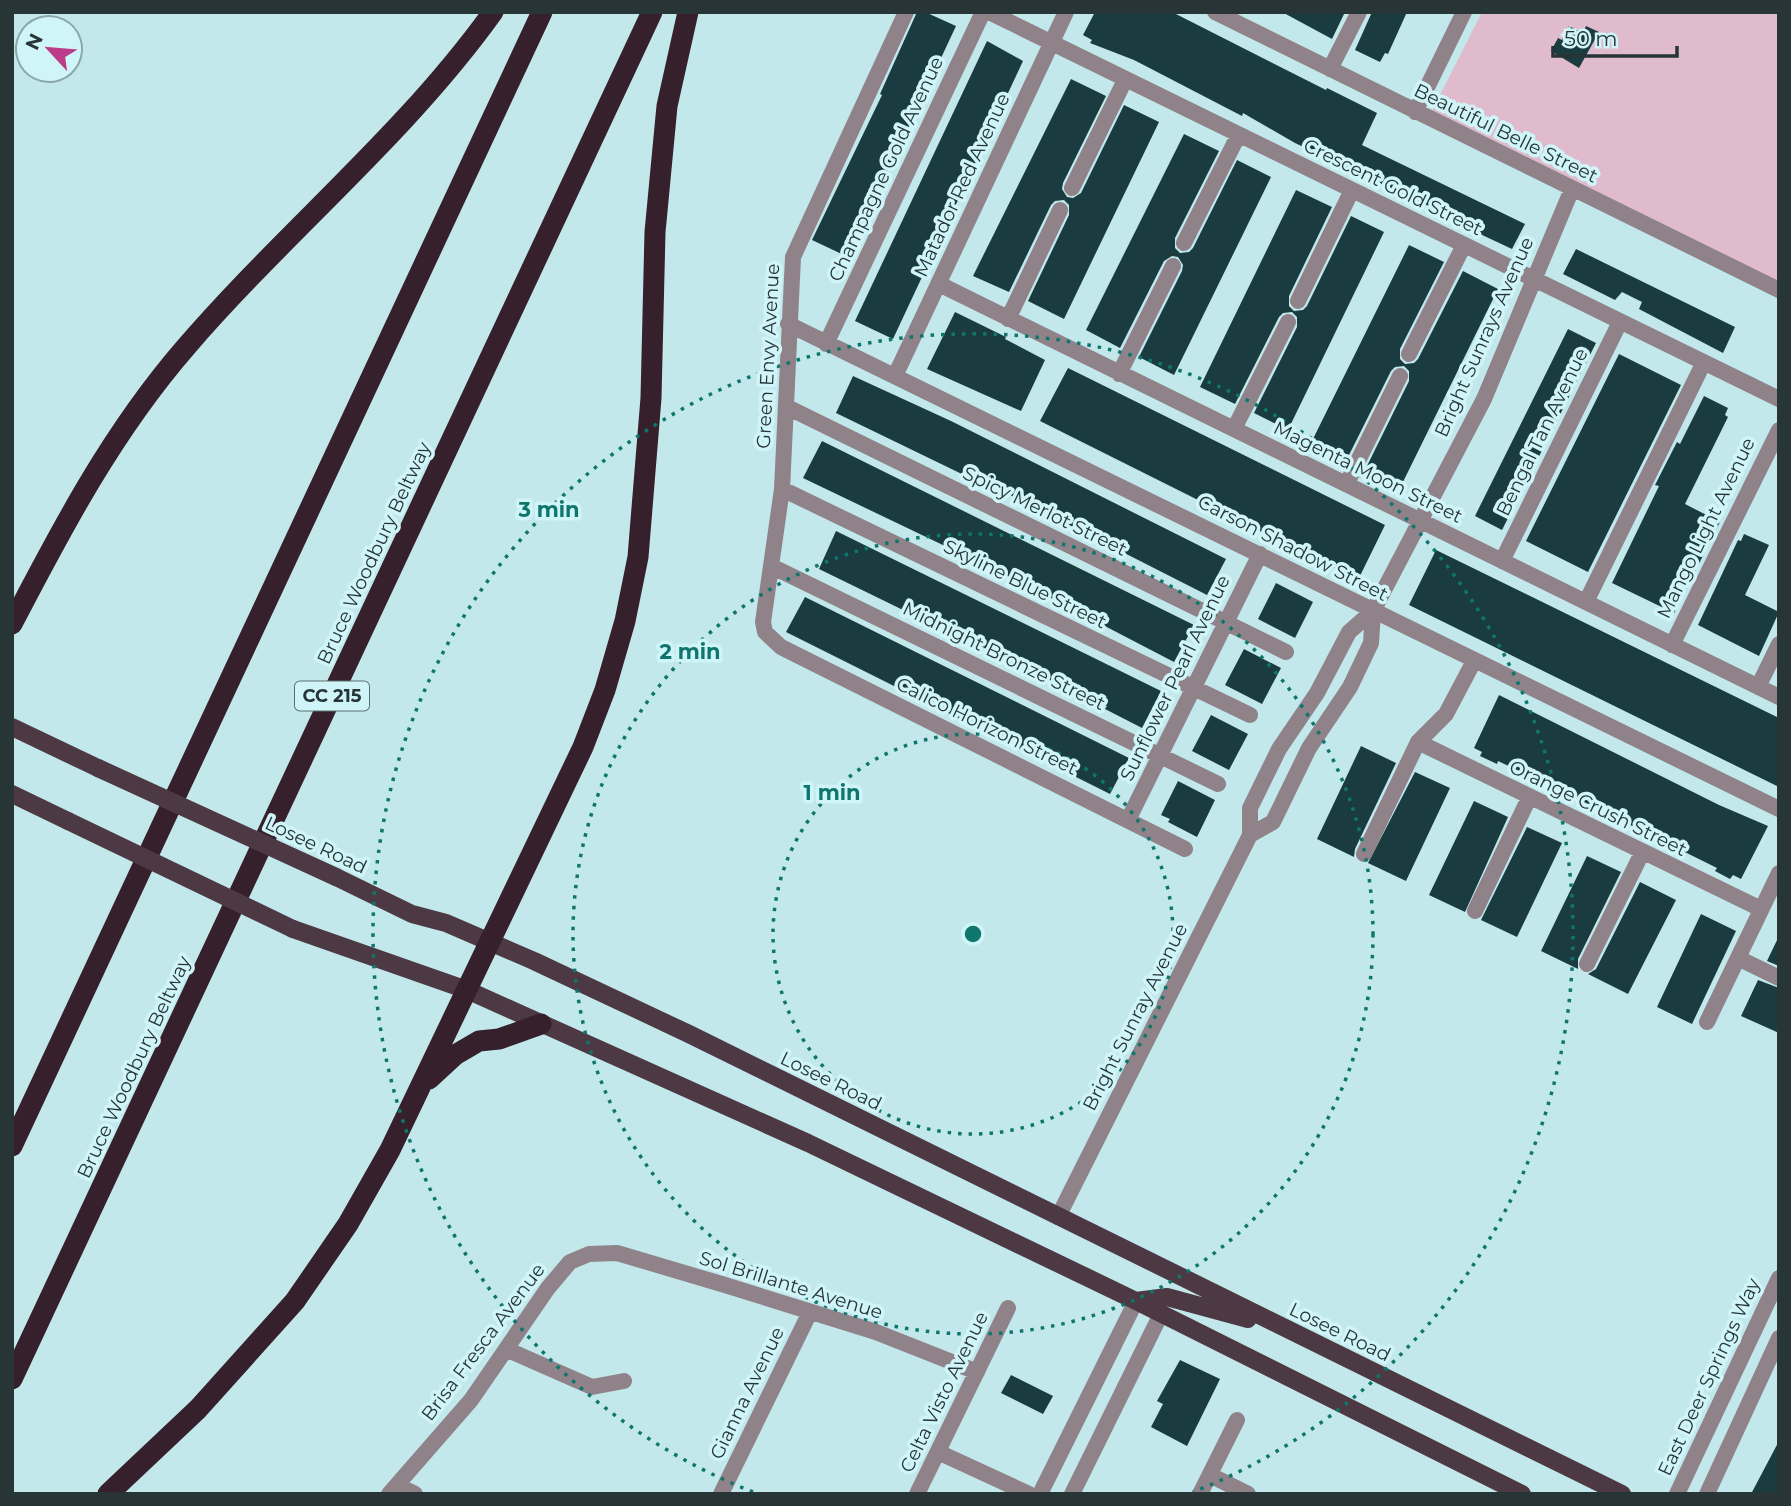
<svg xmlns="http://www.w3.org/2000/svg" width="1791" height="1506" font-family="Montserrat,sans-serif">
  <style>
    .green { fill: #dfbbcd }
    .building { fill: #1a3b3f }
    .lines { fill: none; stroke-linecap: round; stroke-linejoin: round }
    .minor { stroke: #8f8389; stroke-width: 16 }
    .major { stroke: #4d3943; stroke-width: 18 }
    .highway { stroke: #36202b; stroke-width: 21 }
    .major-bridge { stroke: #4d3943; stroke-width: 18 }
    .ring { fill: none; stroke: #0f766e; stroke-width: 3.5; stroke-dasharray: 3.5 7 }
    .labels { text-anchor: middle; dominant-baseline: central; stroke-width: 7; stroke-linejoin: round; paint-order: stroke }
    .shield { fill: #d0f5f9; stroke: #5a6f71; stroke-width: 2 }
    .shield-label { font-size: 18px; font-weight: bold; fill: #273537 }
    .street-label { font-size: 19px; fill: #273537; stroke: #d0f5f9 }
    .centre { fill: #0f766e; stroke: #d0f5f9; stroke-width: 3.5 }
    .ring-label { font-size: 21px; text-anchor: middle; font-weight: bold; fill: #0f766e; stroke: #d0f5f9; stroke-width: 7; stroke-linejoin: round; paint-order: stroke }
  </style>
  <rect width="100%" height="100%" fill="#c3e8ec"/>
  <path class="green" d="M 1482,12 L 1779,14 L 1779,284 L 1431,113 Z"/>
  <path class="building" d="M 917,12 L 925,12 L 956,26 L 848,257 L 812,240 L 882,95 L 880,94 Z
    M 1095,12 L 1172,12 L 1326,90 L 1327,88 L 1377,113 L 1362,145 L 1525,224 L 1512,249 L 1433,212 L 1435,209 L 1295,143 L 1243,113 L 1242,116 L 1134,60 L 1090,43 L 1092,40 L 1083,35 Z
    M 1282,12 L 1345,12 L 1332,39 Z
    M 1372,12 L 1407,12 L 1388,54 L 1385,53 L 1380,62 L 1355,50 Z
    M 1569,26 L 1583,33 L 1586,26 L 1599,32 L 1579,68 L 1551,51 L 1558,38 L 1562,40 Z
    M 987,41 L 1023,61 L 893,339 L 855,321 Z
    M 1071,79 L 1106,96 L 1063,183 L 1062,189 L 1067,197 L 1073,198 L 1081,193 L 1124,105 L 1159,122 L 1064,319 L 1028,301 L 1069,215 L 1069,205 L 1064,200 L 1055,201 L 1051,205 L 1009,292 L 973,276 Z
    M 1184,134 L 1219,151 L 1175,238 L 1175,248 L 1180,253 L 1189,252 L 1193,248 L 1237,160 L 1271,177 L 1174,375 L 1139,357 L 1182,271 L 1183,265 L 1178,257 L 1172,256 L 1164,261 L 1120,348 L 1086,330 Z
    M 1296,190 L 1332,207 L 1289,296 L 1289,306 L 1294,311 L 1303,310 L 1307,306 L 1351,216 L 1384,232 L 1288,430 L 1254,413 L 1297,327 L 1297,317 L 1292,312 L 1283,313 L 1279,317 L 1235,404 L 1200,387 Z
    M 1409,245 L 1444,262 L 1400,349 L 1400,359 L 1405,364 L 1414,363 L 1418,359 L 1463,271 L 1498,289 L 1401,486 L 1366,468 L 1409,381 L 1409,371 L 1404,366 L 1395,367 L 1391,371 L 1347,459 L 1312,441 Z
    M 1576,249 L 1735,327 L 1723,353 L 1639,309 L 1642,302 L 1622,292 L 1615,300 L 1563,274 Z
    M 955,312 L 1006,337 L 1005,339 L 1045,360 L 1021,411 L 927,369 Z
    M 1568,329 L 1596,343 L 1502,530 L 1475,516 Z
    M 1619,354 L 1681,385 L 1588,572 L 1526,541 Z
    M 1068,368 L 1385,525 L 1358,580 L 1040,421 Z
    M 853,376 L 951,421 L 1226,559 L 1207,595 L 969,474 L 968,477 L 836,413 Z
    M 1704,396 L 1728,408 L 1725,415 L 1728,417 L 1685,504 L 1720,522 L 1674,613 L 1612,583 L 1659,486 L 1655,485 L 1677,442 L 1680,444 Z
    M 822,441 L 1194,625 L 1174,662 L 1024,584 L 803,478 Z
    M 836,531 L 1161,691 L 1142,728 L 1105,709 L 1107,706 L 1010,662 L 972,641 L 974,639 L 903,610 L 819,569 Z
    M 1744,534 L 1769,545 L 1745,595 L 1779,612 L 1759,656 L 1698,625 L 1738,540 L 1741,541 Z
    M 1436,550 L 1779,718 L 1779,787 L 1409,605 Z
    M 1276,583 L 1313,602 L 1295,638 L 1258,619 Z
    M 805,597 L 1129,758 L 1110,794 L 786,632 Z
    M 1244,649 L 1281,668 L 1262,704 L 1225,685 Z
    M 1499,695 L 1719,805 L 1768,826 L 1741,879 L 1733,875 L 1730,879 L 1715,871 L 1717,868 L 1582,801 L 1498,761 L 1497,764 L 1480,756 L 1482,752 L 1474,748 Z
    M 1211,715 L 1248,734 L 1229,770 L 1192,751 Z
    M 1361,746 L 1396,763 L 1355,849 L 1354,857 L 1317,839 Z
    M 1415,772 L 1450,788 L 1406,881 L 1368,863 Z
    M 1178,781 L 1215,800 L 1197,837 L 1168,822 L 1170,819 L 1161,815 Z
    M 1474,801 L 1508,817 L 1465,912 L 1429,895 Z
    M 1527,827 L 1562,843 L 1517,937 L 1481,920 Z
    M 1587,856 L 1621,872 L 1578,959 L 1578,969 L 1541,951 Z
    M 1640,882 L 1676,900 L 1628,994 L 1588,974 L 1596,969 Z
    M 1701,914 L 1736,931 L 1692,1024 L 1657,1007 Z
    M 1779,936 L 1779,966 L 1767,961 Z
    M 1758,980 L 1779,988 L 1779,1033 L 1741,1016 Z
    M 1180,1360 L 1220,1379 L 1187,1446 L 1151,1427 L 1163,1404 L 1157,1401 Z
    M 1011,1375 L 1053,1396 L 1043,1414 L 1001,1393 Z
    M 1779,1441 L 1779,1494 L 1751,1494 Z"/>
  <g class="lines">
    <path class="minor" d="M 906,12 L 793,257 L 782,489 L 763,622 L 765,632 L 781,647 L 1185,849
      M 989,12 L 1779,399
      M 1215,12 L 1779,290
      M 1330,69 L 1359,12
      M 1415,112 L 1464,12
      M 1072,188 L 1125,80
      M 1184,243 L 1238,136
      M 939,284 L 1779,697
      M 1298,301 L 1352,190
      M 1008,319 L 1060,210
      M 788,324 L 1779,809
      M 826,344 L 983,12
      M 1409,354 L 1464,245
      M 1119,374 L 1173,266
      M 895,376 L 1066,12
      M 787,407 L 1286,652
      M 1234,429 L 1288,322
      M 1347,483 L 1400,376
      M 782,489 L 1250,715
      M 1502,561 L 1620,322
      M 771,566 L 1218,784
      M 1586,602 L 1704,362
      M 1672,645 L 1779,430
      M 1758,687 L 1779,644
      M 1418,742 L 1761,909
      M 1128,820 L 1260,554
      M 1250,835 L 1273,822 L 1309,748 L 1350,687 L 1371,643 L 1373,611
      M 1364,854 L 1418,742 L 1446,714 L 1474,661
      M 1475,911 L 1529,798
      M 1738,958 L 1779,978
      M 1587,964 L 1642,853
      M 1707,1022 L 1779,873
      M 1058,1217 L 1250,835 L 1250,808 L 1279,749 L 1317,693 L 1349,632 L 1373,611 L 1484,399 L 1572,189
      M 506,1349 L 592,1387 L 624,1381
      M 938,1452 L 1029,1494
      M 1210,1475 L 1248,1494
      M 397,1485 L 415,1494
      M 389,1494 L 471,1400 L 548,1288 L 570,1262 L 589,1254 L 617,1253 L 725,1285 L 876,1332 L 977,1372
      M 721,1494 L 810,1312
      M 917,1494 L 1008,1308
      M 1040,1494 L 1136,1301
      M 1072,1494 L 1161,1314
      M 1200,1494 L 1237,1420
      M 1677,1494 L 1779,1278
      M 1707,1494 L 1779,1338"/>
    <path class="major" d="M 12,727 L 98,768
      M 12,794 L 68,821
      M 336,877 L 412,914 L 446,923 L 534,961 L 689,1034 L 1622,1494
      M 293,929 L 467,990 L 808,1143 L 1136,1301 L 1522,1494
      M 1136,1301 L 1167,1297 L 1248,1319"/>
    <path class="highway" d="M 12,624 C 63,526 113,431 186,347 C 285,232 404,136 493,12
      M 429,1079 L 455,1055 L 479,1041 L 499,1039 L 541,1024
      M 12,1146 L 542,12
      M 12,1379 L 652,12
      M 108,1494 L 198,1409 L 295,1301 L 348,1224 L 390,1150 L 583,747 L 605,690 L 625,621 L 638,557 L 651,398 L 655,232 L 667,106 L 688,12"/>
    <path class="major-bridge" d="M 98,768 L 336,877
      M 68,821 L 293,929"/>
  </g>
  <g class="ring">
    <circle cx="973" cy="934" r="200"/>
    <circle cx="973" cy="934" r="400"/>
    <path d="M753 1492A600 600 0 1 1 1193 1492"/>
  </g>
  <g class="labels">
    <rect class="shield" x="295" y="681.5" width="74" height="29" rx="5"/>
    <g class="shield-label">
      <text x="332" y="696">CC 215</text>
    </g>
    <g class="street-label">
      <text transform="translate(1506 133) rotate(26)">Beautiful Belle Street</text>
      <text transform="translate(886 169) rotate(-65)">Champagne Gold Avenue</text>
      <text transform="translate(962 185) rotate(-65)">Matador Red Avenue</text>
      <text transform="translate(1393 187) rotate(26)">Crescent Gold Street</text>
      <text transform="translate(1484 337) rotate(-66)">Bright Sunrays Avenue</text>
      <text transform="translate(768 356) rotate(-87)">Green Envy Avenue</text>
      <text transform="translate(1542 432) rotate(-64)">Bengal Tan Avenue</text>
      <text transform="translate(1368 472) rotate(26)">Magenta Moon Street</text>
      <text transform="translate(1045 511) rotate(26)">Spicy Merlot Street</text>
      <text transform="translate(1706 528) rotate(-64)">Mango Light Avenue</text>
      <text transform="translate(1293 548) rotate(27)">Carson Shadow Street</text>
      <text transform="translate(374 553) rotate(-65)">Bruce Woodbury Beltway</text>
      <text transform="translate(1025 584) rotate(26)">Skyline Blue Street</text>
      <text transform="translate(1004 656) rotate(26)">Midnight Bronze Street</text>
      <text transform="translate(1175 678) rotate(-64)">Sunflower Pearl Avenue</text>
      <text transform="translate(987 726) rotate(26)">Calico Horizon Street</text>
      <text transform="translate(1598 808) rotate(26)">Orange Crush Street</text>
      <text transform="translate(316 845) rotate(25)">Losee Road</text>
      <text transform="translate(1135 1017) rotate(-63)">Bright Sunray Avenue</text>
      <text transform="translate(134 1067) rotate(-65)">Bruce Woodbury Beltway</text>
      <text transform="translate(831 1081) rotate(26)">Losee Road</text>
      <text transform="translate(791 1285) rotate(17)">Sol Brillante Avenue</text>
      <text transform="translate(1340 1332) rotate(26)">Losee Road</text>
      <text transform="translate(483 1342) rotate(-53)">Brisa Fresca Avenue</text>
      <text transform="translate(1709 1377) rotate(-65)">East Deer Springs Way</text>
      <text transform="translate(944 1392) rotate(-64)">Celta Visto Avenue</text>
      <text transform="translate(747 1393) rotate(-64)">Gianna Avenue</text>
    </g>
  </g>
  <circle cx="973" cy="934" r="10" class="centre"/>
  <g class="ring-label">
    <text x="549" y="517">3 min</text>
    <text x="690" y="659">2 min</text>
    <text x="832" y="800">1 min</text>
  </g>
  <rect width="1791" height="1506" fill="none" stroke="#273537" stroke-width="28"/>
  <g transform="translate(49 49) rotate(296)"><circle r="33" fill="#d0f5f9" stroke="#8ca8ab" stroke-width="2"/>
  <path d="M0-5L12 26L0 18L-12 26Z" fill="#bb3c89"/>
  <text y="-10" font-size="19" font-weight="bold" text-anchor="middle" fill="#273537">N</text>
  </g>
  <path d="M1553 46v10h124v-10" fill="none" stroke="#273537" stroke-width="3.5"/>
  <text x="1564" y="46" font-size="21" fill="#273537" stroke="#d0f5f9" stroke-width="5" paint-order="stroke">50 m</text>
</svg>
